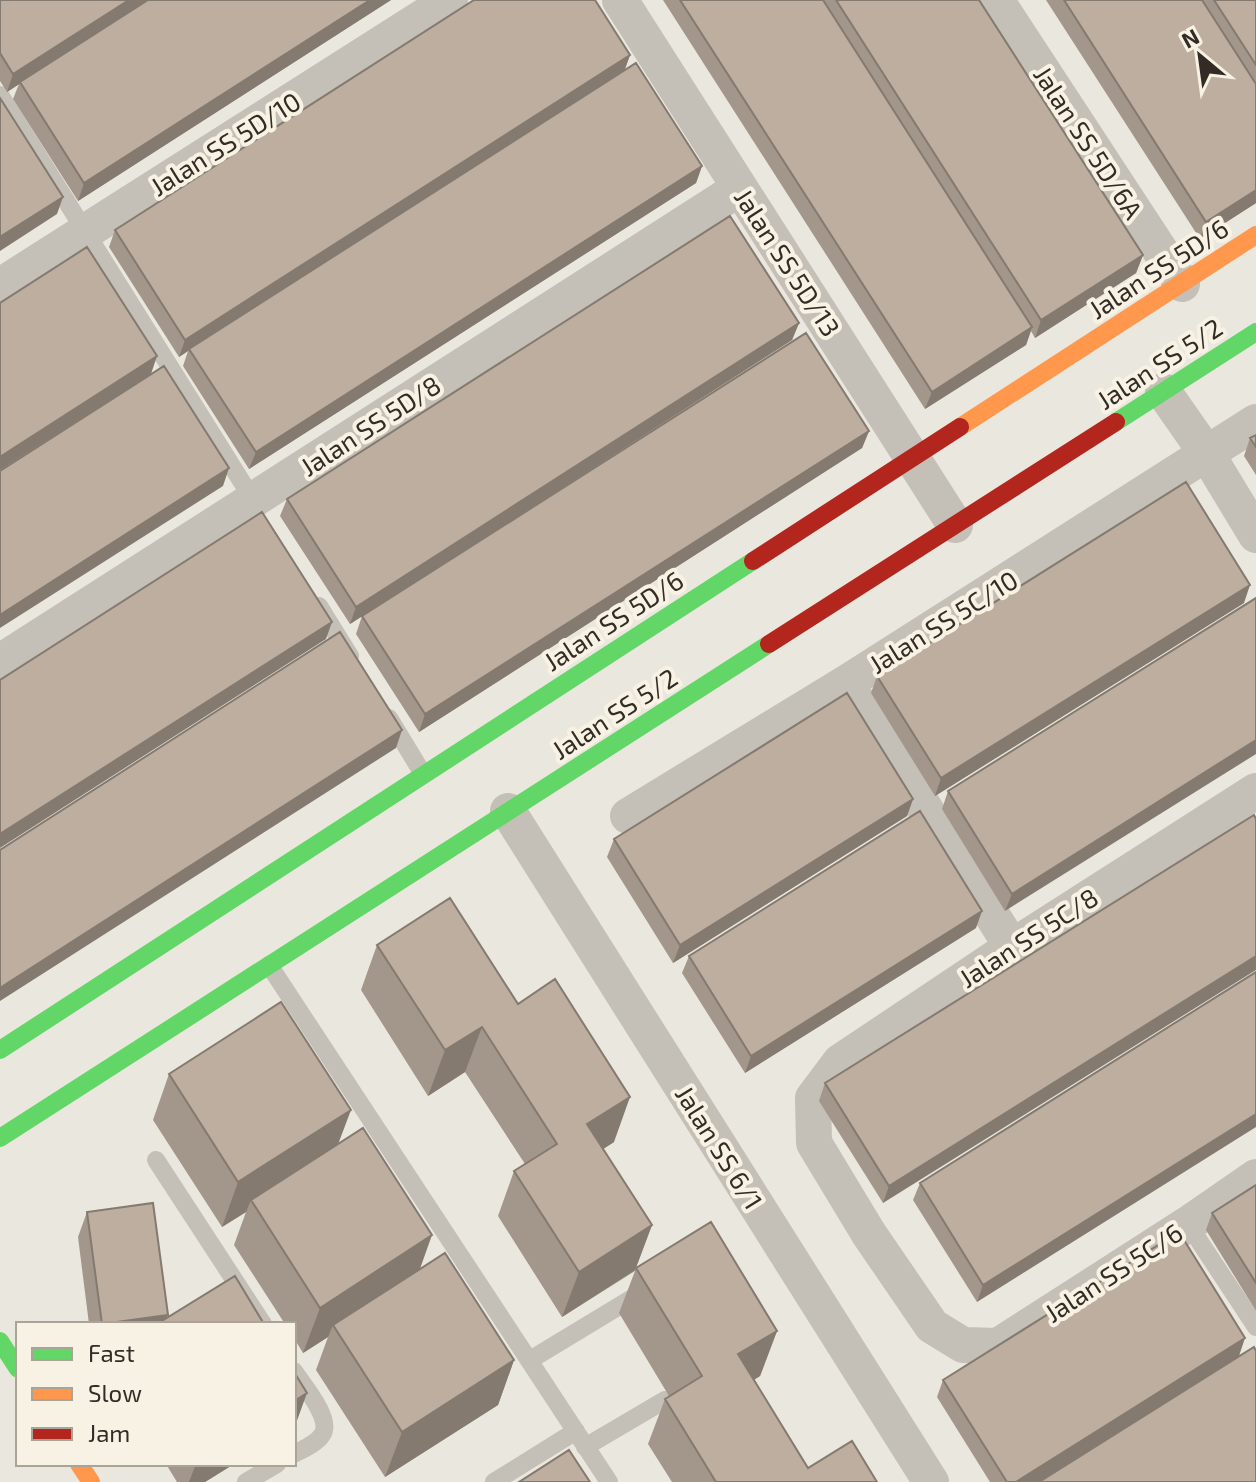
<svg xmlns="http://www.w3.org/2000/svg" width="1256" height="1482" font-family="'Exo 2',sans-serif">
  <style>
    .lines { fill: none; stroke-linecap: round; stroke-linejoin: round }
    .lane { stroke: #c4bfb7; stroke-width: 18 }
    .street { stroke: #c4bfb7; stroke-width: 36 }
    .fast { stroke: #63d668; stroke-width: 18 }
    .slow { stroke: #ff974d; stroke-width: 18 }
    .jam { stroke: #b3261e; stroke-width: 18 }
    .wall { fill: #a3968a }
    .shaded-wall { fill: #847a70 }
    .building { fill: #bdaea0; stroke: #847a70; stroke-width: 2 }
    .labels { text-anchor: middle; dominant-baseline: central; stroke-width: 8; stroke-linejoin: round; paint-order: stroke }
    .street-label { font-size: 26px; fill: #332c26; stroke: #f8f2e4 }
  </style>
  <rect width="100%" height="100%" fill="#eae7de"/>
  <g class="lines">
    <path class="lane" d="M 0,95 L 255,503
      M 319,606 L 350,656
      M 389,718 L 423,774
      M 269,965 L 609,1482
      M 156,1160 L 263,1324
      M 1188,1224 L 1256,1327
      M 530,1360 L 644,1291
      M 294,1371 C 303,1385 333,1419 322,1435 C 316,1444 303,1449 294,1454
      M 585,1447 L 665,1400
      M 246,1482 L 277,1464
      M 494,1482 L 576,1431"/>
    <path class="street" d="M 620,0 L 955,525
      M 996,0 L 1182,284
      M 0,286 L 450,0
      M 1163,391 L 1207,454 L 1256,535
      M 0,662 L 740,188
      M 846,683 L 1012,947
      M 1256,791 L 1012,947 L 840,1062 L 813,1098 L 814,1143 L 869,1234 L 932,1326 L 963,1345 L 998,1346 L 1188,1224 L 1256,1177
      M 508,811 L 931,1482
      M 628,816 L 846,683 L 1256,422"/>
    <path class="fast" d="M 1116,422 L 1256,332
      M 0,1050 L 753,561
      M 0,1138 L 769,644
      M 0,1341 L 18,1369"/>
    <path class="slow" d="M 960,427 L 1256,235
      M 79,1464 L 91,1482"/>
    <path class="jam" d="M 753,561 L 960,427
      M 769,644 L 1116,422"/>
  </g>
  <path class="wall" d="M 0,0 L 391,0 L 78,201 L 13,99 L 19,84 L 7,92 L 0,81 Z
    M 663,0 L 979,0 L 1143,255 L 1136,273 L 1035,338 L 1031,331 L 1026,345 L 925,409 Z
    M 1046,0 L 1256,0 L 1256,203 L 1200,239 Z
    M 630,55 L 624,71 L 702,166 L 696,183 L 249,469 L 183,366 L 188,351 L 179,357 L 109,247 L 115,230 Z
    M 799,323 L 792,340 L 350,624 L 280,516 L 287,499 Z
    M 869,431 L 862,448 L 419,732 L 356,634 L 362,616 Z
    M 1256,435 L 1256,475 L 1244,456 L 1250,438 Z
    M 1256,598 L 1005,911 L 942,809 L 948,791 Z
    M 1244,603 L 935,796 L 871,693 L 877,676 Z
    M 913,799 L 907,816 L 673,963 L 607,857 L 614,839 Z
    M 1256,819 L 883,1203 L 819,1101 L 825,1083 Z
    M 976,928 L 745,1073 L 682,973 L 689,956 Z
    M 377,945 L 518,1004 L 614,1142 L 603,1149 L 652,1225 L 636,1268 L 777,1331 L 760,1376 L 754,1380 L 808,1468 L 877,1482 L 672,1482 L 648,1444 L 665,1399 L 669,1396 L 619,1313 L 635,1271 L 562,1317 L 498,1216 L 514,1171 L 525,1164 L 465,1072 L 428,1096 L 361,990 Z
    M 1256,972 L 977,1302 L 913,1200 L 920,1183 Z
    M 169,1074 L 339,1143 L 420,1269 L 514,1360 L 498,1405 L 385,1477 L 316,1370 L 328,1337 L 303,1353 L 294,1338 L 294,1324 L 285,1324 L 234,1245 L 246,1212 L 222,1227 L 153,1120 Z
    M 1256,1185 L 1256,1311 L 1206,1230 L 1212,1213 Z
    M 87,1212 L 168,1315 L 166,1318 L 264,1324 L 89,1324 L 78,1237 Z
    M 1239,1356 L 1038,1482 L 990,1482 L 937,1397 L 943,1380 Z
    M 166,1464 L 234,1464 L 205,1482 L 177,1482 Z"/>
  <path class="shaded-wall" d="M 129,0 L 150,0 L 7,92 L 13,74 Z
    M 370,0 L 391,0 L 78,201 L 84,183 Z
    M 630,55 L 624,72 L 189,349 L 188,351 L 179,357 L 185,340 Z
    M 702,166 L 696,183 L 249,469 L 256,452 Z
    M 1256,190 L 1256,203 L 1200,239 L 1206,222 Z
    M 63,197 L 57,214 L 0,251 L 0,237 Z
    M 1143,255 L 1136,273 L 1035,338 L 1041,320 Z
    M 799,323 L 792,340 L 350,624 L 356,607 Z
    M 1032,327 L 1026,345 L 925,409 L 932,392 Z
    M 157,356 L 151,374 L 0,470 L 0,457 Z
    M 869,431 L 862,448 L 419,732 L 425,714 Z
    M 229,468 L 223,486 L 0,628 L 0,615 Z
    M 1250,585 L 1244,603 L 935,796 L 941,778 Z
    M 332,622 L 326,639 L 0,848 L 0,834 Z
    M 402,730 L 396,748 L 0,1001 L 0,988 Z
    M 1256,740 L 1256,754 L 1005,911 L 1012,894 Z
    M 913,799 L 907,816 L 673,963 L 680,945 Z
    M 982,911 L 976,928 L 745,1073 L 751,1056 Z
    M 1256,956 L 1256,970 L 883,1203 L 889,1186 Z
    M 482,1027 L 465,1072 L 428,1096 L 445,1050 Z
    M 630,1097 L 614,1142 L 571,1170 L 587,1124 Z
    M 351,1110 L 334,1155 L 251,1200 L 246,1212 L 222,1227 L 238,1182 Z
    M 1256,1114 L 1256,1127 L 977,1302 L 983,1285 Z
    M 652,1225 L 635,1270 L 562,1317 L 579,1272 Z
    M 432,1235 L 416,1280 L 333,1325 L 328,1337 L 303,1353 L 320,1308 Z
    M 168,1315 L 164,1324 L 102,1324 Z
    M 777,1331 L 760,1376 L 722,1399 L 738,1354 Z
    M 1245,1338 L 1239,1356 L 1038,1482 L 1016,1482 Z
    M 514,1360 L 498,1405 L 385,1477 L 402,1432 Z
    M 307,1393 L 295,1426 L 294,1427 L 294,1401 Z
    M 196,1464 L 234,1464 L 205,1482 L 189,1482 Z"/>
  <path class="building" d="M 0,0 L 129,0 L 13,74 L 0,53 Z
    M 148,0 L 370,0 L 84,183 L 20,82 Z
    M 474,0 L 595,0 L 630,55 L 185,340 L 115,230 Z
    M 680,0 L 823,0 L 1032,327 L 932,392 Z
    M 836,0 L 979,0 L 1143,255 L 1041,320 Z
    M 1064,0 L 1202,0 L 1256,84 L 1256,190 L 1206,222 Z
    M 1214,0 L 1256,0 L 1256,65 Z
    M 636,63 L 702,166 L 256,452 L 189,349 Z
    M 0,98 L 63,197 L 0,237 Z
    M 730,216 L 799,323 L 356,607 L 287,499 Z
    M 87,247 L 157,356 L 0,457 L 0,303 Z
    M 806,333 L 869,431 L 425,714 L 362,616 Z
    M 164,366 L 229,468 L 0,615 L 0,471 Z
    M 1256,435 L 1256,447 L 1250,438 Z
    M 1186,482 L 1250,585 L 941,778 L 877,676 Z
    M 262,512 L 332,622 L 0,834 L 0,680 Z
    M 1256,598 L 1256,740 L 1012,894 L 948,791 Z
    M 340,632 L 402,730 L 0,988 L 0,850 Z
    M 847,693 L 913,799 L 680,945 L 614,839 Z
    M 920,811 L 982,911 L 751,1056 L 689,956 Z
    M 1254,815 L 1256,819 L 1256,956 L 889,1186 L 825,1083 Z
    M 450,898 L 518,1004 L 555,979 L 630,1097 L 587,1124 L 652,1225 L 579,1272 L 514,1171 L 557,1144 L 482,1027 L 445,1050 L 377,945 Z
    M 1256,972 L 1256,1114 L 983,1285 L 920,1183 Z
    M 281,1002 L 351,1110 L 238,1182 L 169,1074 Z
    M 363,1128 L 432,1235 L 320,1308 L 251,1200 Z
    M 1256,1185 L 1256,1283 L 1212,1213 Z
    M 153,1203 L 168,1315 L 102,1324 L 87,1212 Z
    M 711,1222 L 777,1331 L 738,1354 L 808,1468 L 852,1441 L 877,1482 L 716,1482 L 665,1399 L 702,1376 L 636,1268 Z
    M 1179,1232 L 1245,1338 L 1016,1482 L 1007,1482 L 943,1380 Z
    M 445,1253 L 514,1360 L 402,1432 L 333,1325 Z
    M 235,1276 L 264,1324 L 157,1324 Z
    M 1254,1347 L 1256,1351 L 1256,1482 L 1039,1482 Z
    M 294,1372 L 307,1393 L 294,1401 Z
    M 569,1450 L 590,1482 L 519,1482 Z"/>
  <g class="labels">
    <g class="street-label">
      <text transform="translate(1089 142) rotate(57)">Jalan SS 5D/6A</text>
      <text transform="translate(225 143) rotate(-32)">Jalan SS 5D/10</text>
      <text transform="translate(788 262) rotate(57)">Jalan SS 5D/13</text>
      <text transform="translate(1158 268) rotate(-33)">Jalan SS 5D/6</text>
      <text transform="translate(1159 363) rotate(-33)">Jalan SS 5/2</text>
      <text transform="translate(370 425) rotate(-33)">Jalan SS 5D/8</text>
      <text transform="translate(613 620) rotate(-33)">Jalan SS 5D/6</text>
      <text transform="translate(943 621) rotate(-32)">Jalan SS 5C/10</text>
      <text transform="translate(614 713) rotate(-33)">Jalan SS 5/2</text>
      <text transform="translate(1028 937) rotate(-33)">Jalan SS 5C/8</text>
      <text transform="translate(720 1147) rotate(58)">Jalan SS 6/1</text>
      <text transform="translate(1113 1272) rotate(-33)">Jalan SS 5C/6</text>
    </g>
  </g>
  <rect x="16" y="1322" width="280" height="144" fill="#f8f2e4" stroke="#a9a398" stroke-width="2"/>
  <rect x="32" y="1348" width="40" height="12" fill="#63d668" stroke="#a9a398" stroke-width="2"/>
  <text x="88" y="1362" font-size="24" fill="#332c26">Fast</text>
  <rect x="32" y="1388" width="40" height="12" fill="#ff974d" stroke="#a9a398" stroke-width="2"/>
  <text x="88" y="1402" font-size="24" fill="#332c26">Slow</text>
  <rect x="32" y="1428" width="40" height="12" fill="#b3261e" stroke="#a9a398" stroke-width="2"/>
  <text x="88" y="1442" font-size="24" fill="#332c26">Jam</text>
  <g transform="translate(1200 56) rotate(331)" stroke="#f8f2e4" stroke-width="6" paint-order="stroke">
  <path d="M0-6L14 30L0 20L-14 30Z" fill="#332c26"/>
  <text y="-12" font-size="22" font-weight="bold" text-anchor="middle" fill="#332c26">N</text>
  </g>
</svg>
